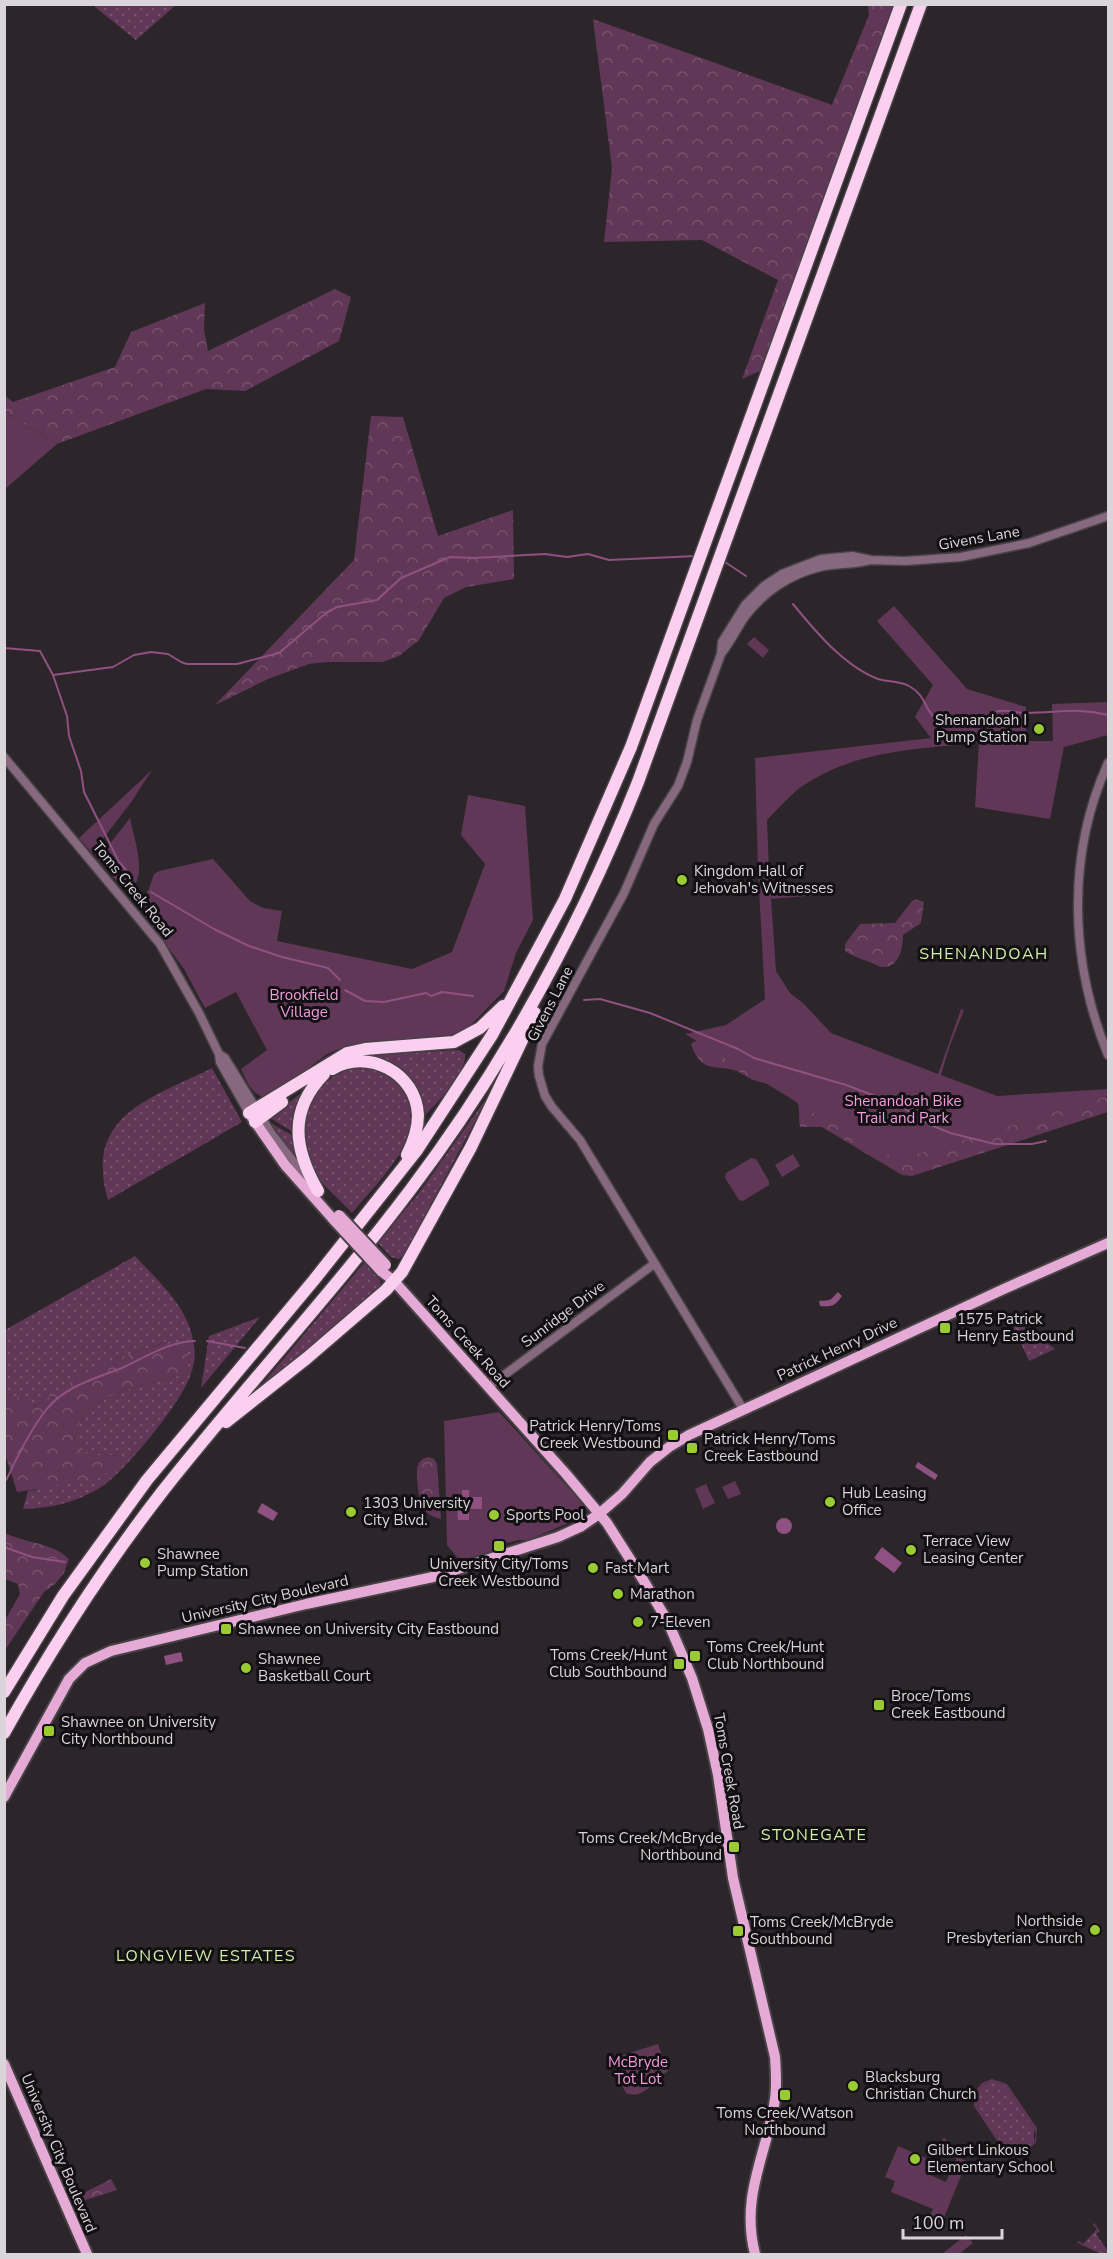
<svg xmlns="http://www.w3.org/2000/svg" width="1113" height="2259" font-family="'Nunito Sans',sans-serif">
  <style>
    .grass { fill: url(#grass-dots) }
    .forest { fill: url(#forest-crowns) }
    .green { fill: #613757; fill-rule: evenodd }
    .water { fill: #8f5181 }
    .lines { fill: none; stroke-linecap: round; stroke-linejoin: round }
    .stream { stroke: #8f5181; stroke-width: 2 }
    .minor-casing { stroke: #484246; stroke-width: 11 }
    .major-casing { stroke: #484246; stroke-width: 14 }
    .highway-casing { stroke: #484246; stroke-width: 15 }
    .minor { stroke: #86697e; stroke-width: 8 }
    .major { stroke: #e5abd6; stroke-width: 10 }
    .highway { stroke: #facfef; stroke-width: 12 }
    .major-bridge-casing { stroke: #484246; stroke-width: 14; stroke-linecap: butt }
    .major-bridge { stroke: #e5abd6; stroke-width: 10 }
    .poi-dot { fill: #9bcb32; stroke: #121012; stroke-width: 2 }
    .labels { text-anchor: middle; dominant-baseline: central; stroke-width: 6; stroke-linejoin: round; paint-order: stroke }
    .street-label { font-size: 15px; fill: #d9d5d8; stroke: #121012 }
    .poi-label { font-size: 15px; fill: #d9d5d8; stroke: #121012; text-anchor: start }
    .park-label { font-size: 15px; fill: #f49cdf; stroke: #121012 }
    .neighbourhood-label { font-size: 16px; letter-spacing: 1.5px; fill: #d2efa6; stroke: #121012 }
  </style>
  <defs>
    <pattern id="grass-dots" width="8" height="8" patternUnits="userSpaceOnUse" patternTransform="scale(1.5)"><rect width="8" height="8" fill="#613757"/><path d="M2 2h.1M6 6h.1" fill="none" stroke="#77536e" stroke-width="1.8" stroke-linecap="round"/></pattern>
    <pattern id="forest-crowns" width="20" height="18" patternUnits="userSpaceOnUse" patternTransform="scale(1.5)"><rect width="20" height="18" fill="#613757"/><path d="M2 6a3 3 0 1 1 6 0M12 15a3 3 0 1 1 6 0" fill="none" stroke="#77536e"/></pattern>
  </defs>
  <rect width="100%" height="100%" fill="#2c262a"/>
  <path class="grass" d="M 95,4 L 176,4 L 176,5 L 136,40 L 95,7 Z
    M 459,1050 L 465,1054 C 467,1072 438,1103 424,1116 C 418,1081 406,1066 372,1055 Z
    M 212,1068 L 242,1122 L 108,1200 C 83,1115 152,1098 212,1068 Z
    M 355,1068 C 374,1068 392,1073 403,1090 C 431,1135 378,1181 352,1213 C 340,1200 324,1187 314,1172 C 290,1133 310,1077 355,1068 Z
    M 306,1089 L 293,1132 L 270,1118 Z
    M 490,1093 L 404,1255 L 399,1259 L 391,1257 L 378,1243 L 419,1193 Z
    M 270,1123 L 294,1136 L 299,1161 Z
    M 135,1256 C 159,1282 190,1308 194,1346 C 196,1358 193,1370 188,1381 C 177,1407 122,1476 98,1489 C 74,1503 50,1508 23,1509 L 28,1491 L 36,1490 L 121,1455 C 100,1456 85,1460 74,1439 C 77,1431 80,1420 85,1413 C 103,1392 160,1380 187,1374 L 169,1341 L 118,1358 L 33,1407 L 10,1395 L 5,1399 L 5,1330 Z
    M 364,1263 L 380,1280 L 381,1285 L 319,1340 L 259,1388 Z
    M 1008,1315 L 1055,1349 L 1029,1361 Z
    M 260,1317 L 201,1388 L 209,1336 Z
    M 994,2081 L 1006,2086 L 1034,2129 L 1034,2143 C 1029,2149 1022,2155 1014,2153 C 1004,2152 973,2105 976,2095 C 978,2086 986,2083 994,2081 Z
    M 944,2137 L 957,2157 L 938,2149 Z
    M 1094,2223 L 1100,2231 L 1096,2234 L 1108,2251 L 1108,2254 L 1101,2254 L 1078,2243 L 1074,2247 L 1079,2241 L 1083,2244 L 1097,2229 L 1093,2225 Z"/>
  <path class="forest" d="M 868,5 L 893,5 L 762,370 L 742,379 L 778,280 L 702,240 L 604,242 L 612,168 L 593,19 L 832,105 L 869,15 Z
    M 335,289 L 351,297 L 339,341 L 245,391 L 206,389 L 57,444 L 5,412 L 4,395 L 13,402 L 115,367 L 131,332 L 205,303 L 204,330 L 208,351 Z
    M 371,416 L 403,417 L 438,536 L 513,510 L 514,579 L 466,587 L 444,598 L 419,640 L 399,656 L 383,662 L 327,662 L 309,664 L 268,679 L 215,705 L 354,560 Z
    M 916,899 L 924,902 L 921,923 L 903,935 C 903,946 900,965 886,967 C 880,968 873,963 867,961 C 859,958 852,956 845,951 L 845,944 L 860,924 L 895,923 L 912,901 Z
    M 703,1040 L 917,1107 L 1108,1097 L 1108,1112 L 912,1176 L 902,1175 L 822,1127 L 800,1127 C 798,1117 801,1108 796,1100 C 789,1087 763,1084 751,1079 C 745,1076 740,1072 734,1070 C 711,1065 702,1072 691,1045 L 693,1042 Z
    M 169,1341 L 184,1346 L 189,1358 L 187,1374 C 160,1380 103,1392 85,1413 C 80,1420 77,1431 74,1439 C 84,1458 101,1456 121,1455 L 123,1461 C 121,1464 120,1467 118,1468 C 104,1478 36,1490 17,1492 L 5,1454 L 5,1399 L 10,1395 L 20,1397 L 34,1407 L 82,1375 L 118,1358 Z
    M 429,1457 L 434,1459 L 437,1464 L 441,1519 C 435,1518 428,1514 424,1510 C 419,1504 415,1473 418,1465 C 420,1460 424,1458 429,1457 Z
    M 5,1533 C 25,1543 54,1543 69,1559 L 64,1573 L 55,1584 L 44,1592 L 5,1650 L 5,1620 L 20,1594 L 18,1584 L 5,1579 Z
    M 111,2179 L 117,2190 L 73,2204 L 72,2199 Z"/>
  <path class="green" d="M 5,412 L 57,444 L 5,489 L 4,489 Z
    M 894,606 L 967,689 L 1026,707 L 1026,741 L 1053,741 L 1052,704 L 1108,702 L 1108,735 L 1064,747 L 1050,819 L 975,807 L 979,743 C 916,749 855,750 801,787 C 789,796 778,809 767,820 L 770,893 L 817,888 L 817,895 L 771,899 L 776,971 L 790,993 L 804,1004 L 831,1033 L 938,1074 L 961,1009 L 964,1010 L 949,1048 L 941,1075 L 997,1096 L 1108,1089 L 1108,1096 L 898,1160 L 813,1112 L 685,1034 L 726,1025 L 765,999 L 758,870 L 755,758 L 931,738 L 915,717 L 933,685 L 877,621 Z
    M 754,637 L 769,650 L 763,658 L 747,644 Z
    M 152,770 L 132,801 L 92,853 L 79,838 Z
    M 468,795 L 525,806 L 533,920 L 516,953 L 504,991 L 464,1032 L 442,1037 L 388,1043 L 369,1041 L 341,1048 L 327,1054 L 270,1097 L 265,1098 C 251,1093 247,1082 241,1069 L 267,1050 L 236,992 L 205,1008 L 184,969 L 141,910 L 139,904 L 149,889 L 154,874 L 159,871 L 213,859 L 250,901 L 263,908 L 282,911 L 277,941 L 412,969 L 452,952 L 485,864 L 461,835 Z
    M 130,818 C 133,835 150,881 128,890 L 122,887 L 98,859 Z
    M 793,1154 L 800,1166 L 782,1177 L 775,1165 Z
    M 751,1158 L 756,1159 L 769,1181 L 769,1185 L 743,1201 L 739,1200 L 725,1178 L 726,1173 Z
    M 499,1412 L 574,1494 L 584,1507 L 583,1513 L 573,1521 L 528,1540 L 518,1540 L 499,1545 L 489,1552 L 460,1561 L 447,1545 L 444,1421 Z
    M 735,1481 L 741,1494 L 728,1499 L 722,1487 Z
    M 706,1484 L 715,1503 L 703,1509 L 695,1489 Z
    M 658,2044 L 668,2071 C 654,2079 644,2101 626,2093 L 620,2082 L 620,2056 Z
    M 992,2079 L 1007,2084 L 1037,2128 L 1036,2142 L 1025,2154 L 1014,2156 L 1003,2150 L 974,2106 L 975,2091 L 982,2083 ZM 994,2081 L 1006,2086 L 1033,2127 L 1036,2134 L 1034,2143 C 1029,2149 1022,2155 1014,2153 C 1003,2152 995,2133 989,2125 C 978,2108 964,2088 994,2081 Z
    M 898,2146 L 933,2161 L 928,2174 L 946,2182 L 957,2157 L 967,2161 L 941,2225 L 928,2220 L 933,2209 L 891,2192 L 895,2181 L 885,2177 Z
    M 966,2235 L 973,2243 L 959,2254 L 942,2254 Z"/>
  <path class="water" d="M 838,1292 L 842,1296 C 835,1306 832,1307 820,1306 L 819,1301 C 833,1300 829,1301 838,1292 Z
    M 918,1462 L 938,1475 L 935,1480 L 915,1467 Z
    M 462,1490 L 469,1490 L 469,1497 L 482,1497 L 482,1509 L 469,1509 L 469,1520 L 458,1520 L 457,1497 L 462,1497 Z
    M 262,1503 L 278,1513 L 273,1521 L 257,1512 Z
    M776 1526a8 8 0 1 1 16 0a8 8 0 1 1-16 0Z
    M 882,1547 L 902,1563 L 894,1573 L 874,1558 Z
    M 181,1652 L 183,1661 L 166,1665 L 164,1656 Z"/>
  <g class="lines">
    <path class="stream" d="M 722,560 L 746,576
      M 793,604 C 815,631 844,666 878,679 C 888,682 900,681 909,686 C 935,700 918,726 965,724 C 978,723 987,713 999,711 C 1009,710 1018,713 1027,713 C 1057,713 1078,707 1108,715
      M 4,648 L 40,651 L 53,675 L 67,716 L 69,736 L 81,771 L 84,792 L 119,862 L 132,877
      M 53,675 L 113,667 L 134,655 L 151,652 L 168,654 L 181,662 L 187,664 L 237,664 L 279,653 L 326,613 L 337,607 L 377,600 L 401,578 L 450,557 L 474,558 L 545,554 L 567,557 L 588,554 L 609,560 L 696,556
      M 151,892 L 214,929 L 249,946 L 282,957 L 328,968 L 340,980
      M 345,990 L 365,1001 L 384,1002 L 426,993 L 431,996 L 442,992 L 473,996
      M 584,1000 L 600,999 L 650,1013 L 738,1049 L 754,1058 L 846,1085 L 878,1097 L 900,1106 L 929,1124 L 950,1133 L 995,1144 L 1032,1144 L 1046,1141
      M 207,1341 L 245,1348
      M 4,1483 C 10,1475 12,1466 17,1458 C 25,1442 35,1424 46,1410 C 65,1386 94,1379 122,1368 C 144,1358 170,1341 195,1341
      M 4,1547 L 32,1557 L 65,1562"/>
    <g class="minor-casing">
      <path id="minor" d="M 721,654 C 730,643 736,630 744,618 C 762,593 790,574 820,567 C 837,563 854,565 871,560
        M 4,757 L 160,944 L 199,1013 L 219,1054 L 220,1062 L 249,1113
        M 1108,763 C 1066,856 1070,962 1108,1055
        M 219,1054 L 225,1058 L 271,1133 L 308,1180
        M 488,1387 L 654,1264
        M 743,1409 L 580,1140 L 552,1107 L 545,1096 L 539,1076 L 538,1066 L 542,1044 L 624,893 L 654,824 L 678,786 L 687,762 L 697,720 L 721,654 L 722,642 L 745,605 L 764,586 L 782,574 L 821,559 L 852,556 L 871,560 L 906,561 L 961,557 L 1029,543 L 1108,516"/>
    </g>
    <g class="major-casing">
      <path id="major" d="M 251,1116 L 285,1165 L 333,1219
        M 381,1271 L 394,1281 L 566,1474 L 607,1523 L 642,1578 L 668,1622 L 692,1678 L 708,1729 L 718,1775 L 733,1878 L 775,2057 C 776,2071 777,2085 775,2099 C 767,2155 740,2195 755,2254
        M 4,1797 L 69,1679 L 85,1663 L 111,1651 L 306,1604 L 433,1577 L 558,1537 L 580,1527 L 599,1514 L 622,1494 L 650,1462 L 669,1447 L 689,1435 L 1006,1288 L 1108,1243
        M 4,2064 L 87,2254"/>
    </g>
    <g class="highway-casing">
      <path id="highway" d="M 332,1069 C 367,1048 416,1072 418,1115 C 418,1129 413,1143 407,1155
        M 249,1113 L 347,1053 L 365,1049 L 454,1042 L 480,1028 L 503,1006
        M 255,1122 L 282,1102
        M 318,1191 C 294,1149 288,1111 324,1074
        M 226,1422 L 307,1358 L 386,1290 L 402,1272 L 471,1147 L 535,1013
        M 4,1692 L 63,1596 L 147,1480 L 314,1280 L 417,1150 L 492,1035 L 565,899 L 631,747 L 901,4
        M 4,1733 C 51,1649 103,1568 162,1492 C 243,1389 332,1294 411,1189 C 505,1065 580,927 638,782 L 921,4"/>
    </g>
    <use href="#minor" class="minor"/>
    <use href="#major" class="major"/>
    <use href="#highway" class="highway"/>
    <g class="major-bridge-casing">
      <path id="major-bridge" d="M 339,1215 L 386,1265
        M 333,1219 L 381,1271"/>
    </g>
    <use href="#major-bridge" class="major-bridge"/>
  </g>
  <g class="poi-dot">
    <circle cx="1039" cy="729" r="6"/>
    <circle cx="682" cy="880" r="6"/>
    <rect x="939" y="1322" width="12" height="12" rx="3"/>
    <rect x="667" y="1429" width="12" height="12" rx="3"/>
    <rect x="686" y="1442" width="12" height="12" rx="3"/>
    <circle cx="830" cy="1502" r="6"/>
    <circle cx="351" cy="1512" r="6"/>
    <circle cx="494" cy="1515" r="6"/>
    <rect x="493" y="1540" width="12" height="12" rx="3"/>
    <circle cx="911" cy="1550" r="6"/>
    <circle cx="145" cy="1563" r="6"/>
    <circle cx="593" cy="1568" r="6"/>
    <circle cx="618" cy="1594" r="6"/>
    <circle cx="638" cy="1622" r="6"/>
    <rect x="220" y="1623" width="12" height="12" rx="3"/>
    <rect x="689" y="1650" width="12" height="12" rx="3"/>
    <rect x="673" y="1658" width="12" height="12" rx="3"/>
    <circle cx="246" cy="1668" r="6"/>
    <rect x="873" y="1699" width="12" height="12" rx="3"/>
    <rect x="43" y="1725" width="12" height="12" rx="3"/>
    <rect x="728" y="1841" width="12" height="12" rx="3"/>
    <circle cx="1095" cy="1930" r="6"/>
    <rect x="732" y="1925" width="12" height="12" rx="3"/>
    <circle cx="853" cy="2086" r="6"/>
    <rect x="779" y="2089" width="12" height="12" rx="3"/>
    <circle cx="915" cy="2159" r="6"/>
  </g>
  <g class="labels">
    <g class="street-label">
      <text transform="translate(979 538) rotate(-10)">Givens Lane</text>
      <text transform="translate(133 889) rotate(51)">Toms Creek Road</text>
      <text transform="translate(550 1004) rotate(-63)">Givens Lane</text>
      <text transform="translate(563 1314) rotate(-37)">Sunridge Drive</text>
      <text transform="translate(468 1342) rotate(48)">Toms Creek Road</text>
      <text transform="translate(837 1349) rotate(-25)">Patrick Henry Drive</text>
      <text transform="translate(265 1599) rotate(-13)">University City Boulevard</text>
      <text transform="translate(729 1771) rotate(80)">Toms Creek Road</text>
      <text transform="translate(59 2153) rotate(67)">University City Boulevard</text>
    </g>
    <g class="poi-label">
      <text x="1027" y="720" text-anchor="end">Shenandoah I<tspan x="1027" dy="17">Pump Station</tspan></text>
      <text x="694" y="871">Kingdom Hall of<tspan x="694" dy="17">Jehovah's Witnesses</tspan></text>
      <text x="957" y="1319">1575 Patrick<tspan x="957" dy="17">Henry Eastbound</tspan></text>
      <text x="661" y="1426" text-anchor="end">Patrick Henry/Toms<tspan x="661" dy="17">Creek Westbound</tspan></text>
      <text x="704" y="1439">Patrick Henry/Toms<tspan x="704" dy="17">Creek Eastbound</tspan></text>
      <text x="842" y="1493">Hub Leasing<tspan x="842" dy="17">Office</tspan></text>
      <text x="363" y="1503">1303 University<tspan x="363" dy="17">City Blvd.</tspan></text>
      <text x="506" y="1515">Sports Pool</text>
      <text x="923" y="1541">Terrace View<tspan x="923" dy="17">Leasing Center</tspan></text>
      <text x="157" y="1554">Shawnee<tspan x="157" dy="17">Pump Station</tspan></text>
      <text x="499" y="1564" text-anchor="middle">University City/Toms<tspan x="499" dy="17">Creek Westbound</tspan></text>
      <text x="605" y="1568">Fast Mart</text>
      <text x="630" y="1594">Marathon</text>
      <text x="650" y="1622">7-Eleven</text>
      <text x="238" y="1629">Shawnee on University City Eastbound</text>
      <text x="707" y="1647">Toms Creek/Hunt<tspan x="707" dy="17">Club Northbound</tspan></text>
      <text x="667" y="1655" text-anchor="end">Toms Creek/Hunt<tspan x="667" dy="17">Club Southbound</tspan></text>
      <text x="258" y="1659">Shawnee<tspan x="258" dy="17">Basketball Court</tspan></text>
      <text x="891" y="1696">Broce/Toms<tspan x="891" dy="17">Creek Eastbound</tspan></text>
      <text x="61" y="1722">Shawnee on University<tspan x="61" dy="17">City Northbound</tspan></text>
      <text x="722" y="1838" text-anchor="end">Toms Creek/McBryde<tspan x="722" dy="17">Northbound</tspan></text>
      <text x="1083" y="1921" text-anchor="end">Northside<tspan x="1083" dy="17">Presbyterian Church</tspan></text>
      <text x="750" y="1922">Toms Creek/McBryde<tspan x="750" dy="17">Southbound</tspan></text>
      <text x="865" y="2077">Blacksburg<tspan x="865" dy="17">Christian Church</tspan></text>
      <text x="785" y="2113" text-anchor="middle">Toms Creek/Watson<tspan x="785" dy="17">Northbound</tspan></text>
      <text x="927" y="2150">Gilbert Linkous<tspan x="927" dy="17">Elementary School</tspan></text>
    </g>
    <g class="park-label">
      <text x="304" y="995">Brookfield<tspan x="304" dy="17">Village</tspan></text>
      <text x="903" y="1101">Shenandoah Bike<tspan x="903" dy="17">Trail and Park</tspan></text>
      <text x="638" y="2062">McBryde<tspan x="638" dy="17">Tot Lot</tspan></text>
    </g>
    <g class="neighbourhood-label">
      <text x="984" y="954">SHENANDOAH</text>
      <text x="814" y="1835">STONEGATE</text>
      <text x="206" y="1956">LONGVIEW ESTATES</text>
    </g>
  </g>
  <rect width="1113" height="2259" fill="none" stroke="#d9d5d8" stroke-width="12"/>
  <path d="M903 2229v9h99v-9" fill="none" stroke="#d9d5d8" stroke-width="3"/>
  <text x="912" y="2229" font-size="18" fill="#d9d5d8" stroke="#121012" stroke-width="4.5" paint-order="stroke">100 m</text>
</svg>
